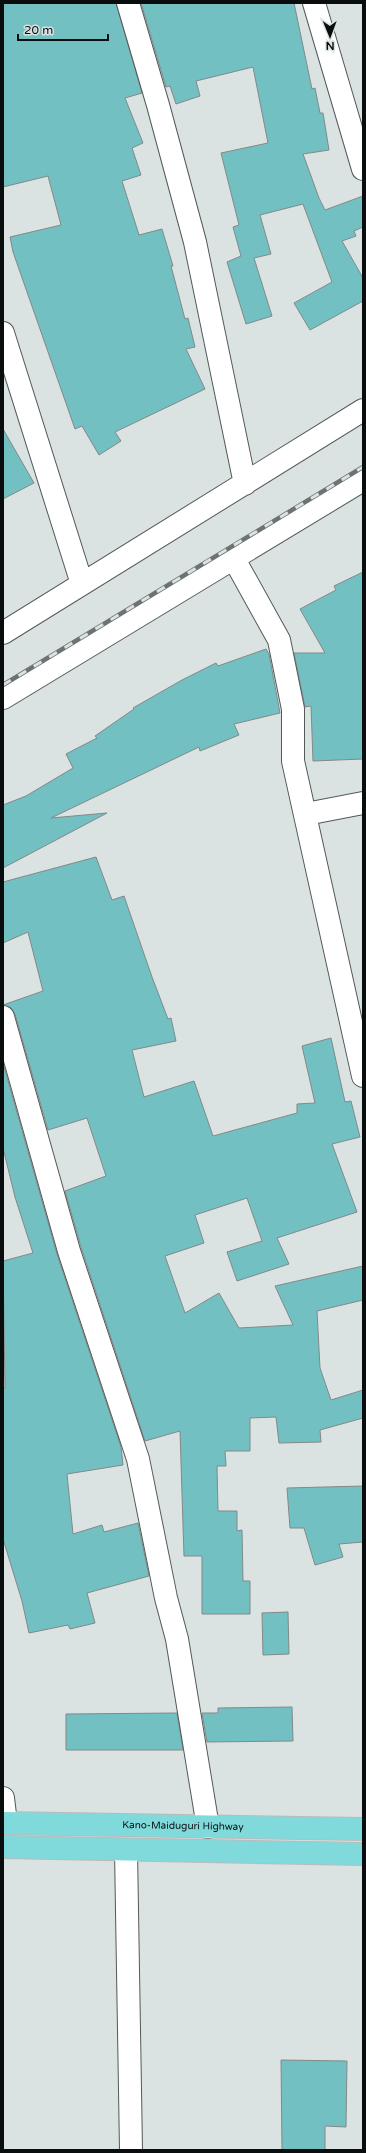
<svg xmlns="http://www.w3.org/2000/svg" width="366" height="2153" font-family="'Varela Round',sans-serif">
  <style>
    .building { fill: #73c0c2; stroke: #828989 }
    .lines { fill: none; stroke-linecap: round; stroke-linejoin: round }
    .minor-casing { stroke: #535959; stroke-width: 24 }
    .trunk-casing { stroke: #babbbb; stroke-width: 24 }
    .minor { stroke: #fff; stroke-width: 22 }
    .trunk { stroke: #80dadb; stroke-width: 22 }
    .rail-casing { stroke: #6d7373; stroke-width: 4.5 }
    .rail { stroke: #dae2e2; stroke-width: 3; stroke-dasharray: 9; stroke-linecap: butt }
    .labels { text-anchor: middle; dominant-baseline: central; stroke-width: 3; stroke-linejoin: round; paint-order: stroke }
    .street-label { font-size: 10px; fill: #0a0d0d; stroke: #dae2e2 }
  </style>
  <rect width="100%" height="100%" fill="#dae2e2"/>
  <path class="building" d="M 3,3 L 116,3 L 142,93 L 125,98 L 143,143 L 132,148 L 141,175 L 122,181 L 139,235 L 162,229 L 173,266 L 171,266 L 185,319 L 188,318 L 195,347 L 186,349 L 205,389 L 115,432 L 121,441 L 99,455 L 82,426 L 75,429 L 13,252 L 10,237 L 61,225 L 48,176 L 3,187 Z
    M 141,3 L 294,3 L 312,89 L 315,88 L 320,113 L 323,113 L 329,150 L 303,154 L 319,198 L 325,210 L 363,196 L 363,227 L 354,231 L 356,236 L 342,241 L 363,278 L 363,301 L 310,330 L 294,303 L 332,282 L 303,204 L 260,215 L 271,254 L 254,258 L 272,316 L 246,324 L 227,262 L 241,256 L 233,227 L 239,225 L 221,153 L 268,143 L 253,67 L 196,81 L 200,96 L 176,104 L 170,86 L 166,87 Z
    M 3,429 L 34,483 L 3,499 Z
    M 363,572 L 363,759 L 313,761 L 311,706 L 305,707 L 294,653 L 325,653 L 300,609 L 336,590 L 334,586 Z
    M 266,649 L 269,654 L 280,713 L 234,724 L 239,735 L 200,751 L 199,747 L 51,818 L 107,813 L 3,868 L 3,805 L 26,796 L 73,768 L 66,754 L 97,738 L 95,736 L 134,709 L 133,708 L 182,680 L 216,663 L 218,666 Z
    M 96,857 L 112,900 L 124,896 L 152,977 L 168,1019 L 171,1018 L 176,1041 L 132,1050 L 144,1097 L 194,1081 L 213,1136 L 297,1113 L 297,1104 L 315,1103 L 302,1046 L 331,1038 L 345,1102 L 351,1101 L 360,1137 L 332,1144 L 357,1212 L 277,1238 L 289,1264 L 237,1281 L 227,1252 L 262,1241 L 247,1198 L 195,1215 L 204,1243 L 165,1256 L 185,1313 L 219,1293 L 239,1328 L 293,1325 L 275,1286 L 363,1266 L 363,1300 L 317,1311 L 320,1368 L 331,1400 L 363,1390 L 363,1418 L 320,1430 L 321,1442 L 279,1443 L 276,1417 L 250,1418 L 250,1451 L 225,1451 L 226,1466 L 217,1466 L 218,1511 L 237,1511 L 237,1531 L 242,1530 L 243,1581 L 250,1581 L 250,1614 L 202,1614 L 202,1556 L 184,1556 L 180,1431 L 145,1441 L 81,1247 L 65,1191 L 106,1176 L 87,1118 L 48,1130 L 15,1014 L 11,1008 L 3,1005 L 43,991 L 28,932 L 3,943 L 3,882 Z
    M 3,1063 L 57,1254 L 121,1447 L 123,1465 L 67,1474 L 73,1534 L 102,1525 L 104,1532 L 138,1523 L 149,1576 L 87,1593 L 95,1623 L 70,1629 L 68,1625 L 29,1633 L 22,1601 L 3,1539 L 3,1388 L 5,1388 L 3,1261 L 33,1253 L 15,1197 L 3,1148 Z
    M 363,1486 L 363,1542 L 339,1544 L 343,1557 L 315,1565 L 304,1528 L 290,1528 L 287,1488 Z
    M 288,1612 L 289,1654 L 263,1655 L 262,1613 Z
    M 292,1707 L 293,1741 L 207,1742 L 202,1713 L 218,1713 L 218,1708 Z
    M 177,1713 L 183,1750 L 66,1750 L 66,1714 Z
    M 281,2060 L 347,2061 L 346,2127 L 325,2126 L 325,2150 L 282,2150 Z"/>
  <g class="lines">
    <g class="minor-casing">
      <path id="minor" d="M 128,3 L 158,105 L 195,242 L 245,484
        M 314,3 L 363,169
        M 3,333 L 82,584
        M 234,559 L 279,640 L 293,709 L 293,761 L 363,1076
        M 3,633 L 363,410
        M 3,698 L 363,480
        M 306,814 L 363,803
        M 3,1017 L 69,1251 L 138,1459 L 166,1598 L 177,1639 L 208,1827
        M 3,1798 L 6,1823
        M 126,1850 L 131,2150"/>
    </g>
    <g class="trunk-casing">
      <g id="trunk">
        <path id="s1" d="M 3,1823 L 363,1829"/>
        <path d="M 3,1847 L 363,1854"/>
      </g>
    </g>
    <use href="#minor" class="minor"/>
    <use href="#trunk" class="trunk"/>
    <g class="rail-casing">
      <path id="rail" d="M 3,685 L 363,467"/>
    </g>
    <use href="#rail" class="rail"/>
  </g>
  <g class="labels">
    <g class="street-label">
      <text stroke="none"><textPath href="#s1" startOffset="180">Kano-Maiduguri Highway</textPath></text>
    </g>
  </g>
  <rect width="366" height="2153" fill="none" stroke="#0a0d0d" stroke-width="8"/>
  <g transform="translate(330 36) rotate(179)" stroke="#dae2e2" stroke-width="3" paint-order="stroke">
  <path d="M0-3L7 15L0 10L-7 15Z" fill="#0a0d0d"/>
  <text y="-6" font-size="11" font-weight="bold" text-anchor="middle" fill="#0a0d0d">N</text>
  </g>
  <path d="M18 34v6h90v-6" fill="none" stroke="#0a0d0d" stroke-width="2"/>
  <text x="24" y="34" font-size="12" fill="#0a0d0d" stroke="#dae2e2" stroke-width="3" paint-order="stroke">20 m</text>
</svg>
